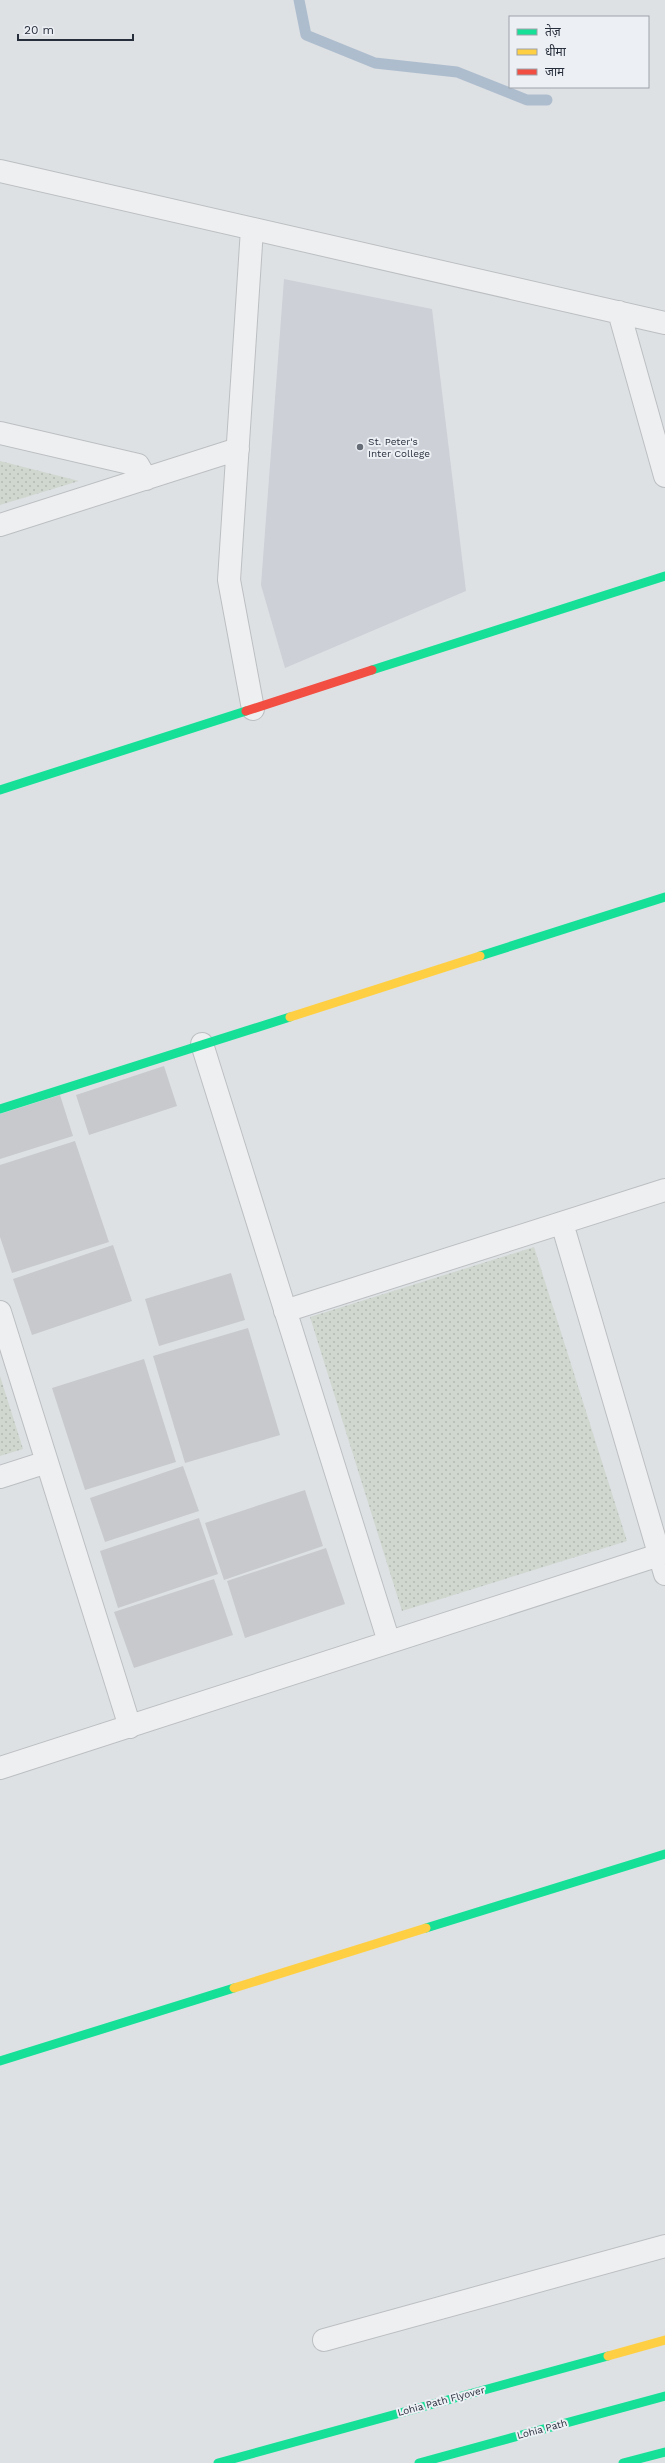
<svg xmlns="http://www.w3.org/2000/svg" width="665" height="2463" font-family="'Work Sans','Noto Sans Devanagari',sans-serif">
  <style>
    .built { fill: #cdd0d7 }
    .park { fill: url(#park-dots) }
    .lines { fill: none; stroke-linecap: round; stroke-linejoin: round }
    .stream { stroke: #aebdce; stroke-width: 11 }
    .building { fill: #c7c9cc }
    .street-casing { stroke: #bcbfc2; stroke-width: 24 }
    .street { stroke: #eeeff0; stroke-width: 22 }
    .fast { stroke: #16e098; stroke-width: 9 }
    .slow { stroke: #ffcf43; stroke-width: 9 }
    .jam { stroke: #f24e42; stroke-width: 9 }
    .poi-dot { fill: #676d76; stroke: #eceff4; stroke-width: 1.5 }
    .labels { text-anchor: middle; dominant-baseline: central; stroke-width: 4; stroke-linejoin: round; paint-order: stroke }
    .poi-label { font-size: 10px; fill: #272e3b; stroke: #eceff4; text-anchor: start }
    .street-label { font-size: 10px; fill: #272e3b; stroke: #eceff4 }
  </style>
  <defs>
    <pattern id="park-dots" width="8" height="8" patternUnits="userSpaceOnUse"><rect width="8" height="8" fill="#cfd7cf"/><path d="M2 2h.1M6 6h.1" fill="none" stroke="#b2b9b3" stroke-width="1.8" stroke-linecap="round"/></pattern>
  </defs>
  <rect width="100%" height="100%" fill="#dee1e4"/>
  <path class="built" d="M 284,279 L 432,309 L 466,591 L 285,668 L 261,585 Z"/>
  <path class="park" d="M 0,461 L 79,481 L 0,505 Z
    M 534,1247 L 627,1541 L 402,1611 L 310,1317 Z
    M 0,1376 L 23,1449 L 0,1456 Z"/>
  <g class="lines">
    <path class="stream" d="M 299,0 L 306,35 L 375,63 L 457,72 L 527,100 L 547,100"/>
  </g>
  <path class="building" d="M 164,1066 L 177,1106 L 89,1135 L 76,1095 Z
    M 60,1095 L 73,1136 L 0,1159 L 0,1114 Z
    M 75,1141 L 109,1242 L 12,1273 L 0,1237 L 0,1165 Z
    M 113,1245 L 132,1301 L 32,1335 L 13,1279 Z
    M 231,1273 L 245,1320 L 159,1346 L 145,1299 Z
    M 248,1328 L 280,1435 L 185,1463 L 153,1356 Z
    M 144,1359 L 176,1462 L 85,1490 L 52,1388 Z
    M 183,1466 L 199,1511 L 105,1542 L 90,1498 Z
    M 305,1490 L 323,1546 L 224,1580 L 205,1523 Z
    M 199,1518 L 218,1574 L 118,1608 L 100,1551 Z
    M 326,1548 L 345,1604 L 245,1638 L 227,1581 Z
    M 214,1579 L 233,1635 L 134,1668 L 114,1612 Z"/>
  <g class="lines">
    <g class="street-casing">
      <path id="street" d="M 0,171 L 665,323
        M 252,229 L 229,580 L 253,709
        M 619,312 L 665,476
        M 0,433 L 138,465 L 146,479
        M 0,525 L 238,449
        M 202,1044 L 389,1642
        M 562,1223 L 665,1574
        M 285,1311 L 665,1190
        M 0,1312 L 130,1727
        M 0,1477 L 47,1462
        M 0,1768 L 659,1555
        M 324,2340 L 665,2246"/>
    </g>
    <use href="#street" class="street"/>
    <path class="fast" d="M 372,670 L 665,576
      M 0,790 L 246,711
      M 480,956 L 665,897
      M 0,1109 L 290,1017
      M 426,1928 L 665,1854
      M 0,2061 L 234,1988
      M 218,2463 L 608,2356
      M 419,2463 L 665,2396
      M 623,2463 L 665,2452"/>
    <path class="slow" d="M 290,1017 L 480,956
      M 234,1988 L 426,1928
      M 608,2356 L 665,2340"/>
    <path class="jam" d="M 246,711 L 372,670"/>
  </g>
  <circle class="poi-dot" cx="360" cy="447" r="4"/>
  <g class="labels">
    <g class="poi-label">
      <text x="368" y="441">St. Peter's<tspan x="368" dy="12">Inter College</tspan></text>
    </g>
    <g class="street-label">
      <text transform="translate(441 2401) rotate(-15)">Lohia Path Flyover</text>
      <text transform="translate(542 2429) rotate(-15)">Lohia Path</text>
    </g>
  </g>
  <rect x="509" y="16" width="140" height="72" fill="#eceff4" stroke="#9da2aa"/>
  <rect x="517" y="29" width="20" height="6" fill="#16e098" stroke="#9da2aa"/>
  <text x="545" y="36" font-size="12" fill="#272e3b">तेज़</text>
  <rect x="517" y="49" width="20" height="6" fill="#ffcf43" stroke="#9da2aa"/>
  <text x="545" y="56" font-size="12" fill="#272e3b">धीमा</text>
  <rect x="517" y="69" width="20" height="6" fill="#f24e42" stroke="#9da2aa"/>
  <text x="545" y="76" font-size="12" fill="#272e3b">जाम</text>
  <path d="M18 34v6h115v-6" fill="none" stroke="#272e3b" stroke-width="2"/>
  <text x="24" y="34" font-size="12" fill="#272e3b" stroke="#eceff4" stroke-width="3" paint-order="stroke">20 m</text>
</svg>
